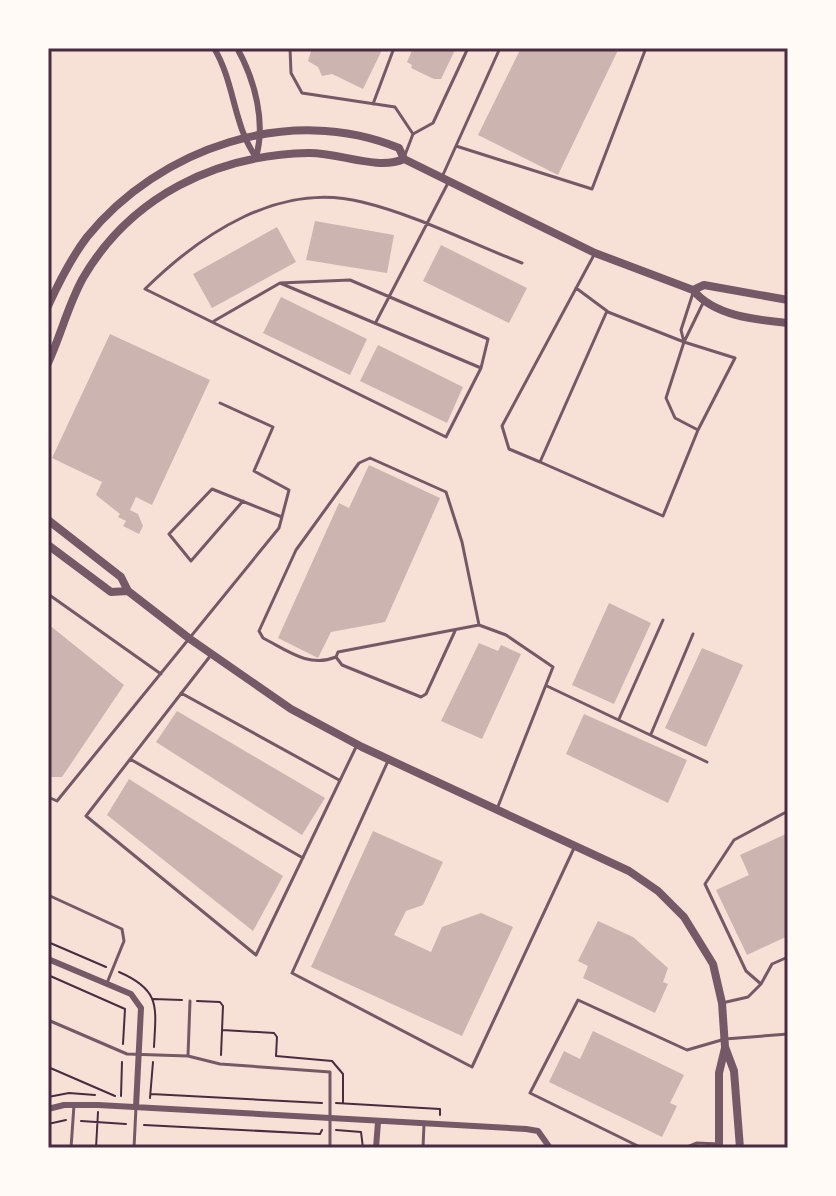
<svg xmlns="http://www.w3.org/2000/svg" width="836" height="1196" font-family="'Noto Sans',sans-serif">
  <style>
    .building { fill: #ccb4b1 }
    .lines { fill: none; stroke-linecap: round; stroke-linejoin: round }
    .path { stroke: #4a2c40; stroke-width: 2 }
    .service { stroke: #755966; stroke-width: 3 }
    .minor { stroke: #755966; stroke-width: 6 }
    .tertiary { stroke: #755966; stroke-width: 8 }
    .neatline { fill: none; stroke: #4a2c40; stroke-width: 3 }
  </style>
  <rect width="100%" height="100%" fill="#f7e1d7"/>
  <path class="building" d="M 312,48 L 383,48 L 363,89 L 332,74 L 322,76 L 318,67 L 308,61 Z
    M 413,48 L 456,48 L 441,79 L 434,79 L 411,68 L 412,65 L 407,62 Z
    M 521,48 L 619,48 L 558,175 L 478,135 Z
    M 315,221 L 394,235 L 387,273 L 306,260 Z
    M 277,227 L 296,262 L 212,308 L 193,274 Z
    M 441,245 L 527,288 L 509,323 L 423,281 Z
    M 281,297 L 367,339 L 350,375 L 263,333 Z
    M 110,334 L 210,380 L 152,505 L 136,497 L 130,510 L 138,514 L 143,526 L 139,534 L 123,526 L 126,521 L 118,517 L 120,514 L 96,495 L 102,482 L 52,458 Z
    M 378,345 L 463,387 L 447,423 L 360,381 Z
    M 369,465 L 440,498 L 385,622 L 331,632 L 318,658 L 278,638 L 339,503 L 349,508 Z
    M 609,603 L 651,623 L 614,704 L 572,685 Z
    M 48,624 L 124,685 L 62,777 L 48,777 Z
    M 479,643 L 498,651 L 501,645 L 521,654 L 482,739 L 441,721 Z
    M 702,648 L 743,665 L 706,747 L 665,728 Z
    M 177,711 L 325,798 L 302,835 L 156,742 Z
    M 584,714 L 687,760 L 668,803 L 566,754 Z
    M 129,779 L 283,876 L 253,931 L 107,815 Z
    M 373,831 L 443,862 L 423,905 L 406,911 L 394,935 L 431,952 L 442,927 L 481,913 L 513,927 L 462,1036 L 311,967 Z
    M 788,833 L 788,936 L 747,955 L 716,890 L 749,875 L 740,855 Z
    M 598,921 L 633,937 L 668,968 L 663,982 L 668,984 L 655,1013 L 583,978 L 588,966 L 578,961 Z
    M 593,1031 L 684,1075 L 670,1103 L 677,1106 L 662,1137 L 549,1082 L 564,1051 L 580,1059 Z"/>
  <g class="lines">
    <path class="path" d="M 48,942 L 106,967
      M 119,972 C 161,990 156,1007 154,1047
      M 48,975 L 125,1009 L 123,1044
      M 153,999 L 182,1000
      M 197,1001 L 220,1002 L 223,1006 L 221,1055
      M 222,1030 L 274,1033 L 277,1037 L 276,1056 L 332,1061 L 343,1074 L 343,1103
      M 48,1067 L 115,1096
      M 151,1094 L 322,1103
      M 121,1096 L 122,1062
      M 48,1097 L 69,1093 L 95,1095
      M 150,1098 L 153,1062
      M 336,1103 L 440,1109 L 440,1115
      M 81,1121 L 126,1124
      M 48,1124 L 66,1120
      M 144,1125 L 320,1134 L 322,1130
      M 336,1130 L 361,1132 L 363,1148
      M 96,1148 L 98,1112"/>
    <path class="service" d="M 290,48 L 291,73 L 302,93 L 395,107 L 413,134 L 405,155
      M 373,104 L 394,48
      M 413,134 L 433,123 L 468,48
      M 456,146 L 592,189 L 646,48
      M 442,177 L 500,48
      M 576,288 L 607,311 L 540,462 L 509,449 L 502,426 L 595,253
      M 608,312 L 684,342 L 735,358 L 698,430
      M 214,321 L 280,283
      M 376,322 L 448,183
      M 684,342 L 681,330 L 693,293
      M 481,368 L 488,339 L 350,280 L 280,283 L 481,368 L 446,437 L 145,289 C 201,234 279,181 362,202 C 416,215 470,243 522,263
      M 540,462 L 663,516 L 698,430 L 675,418 L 666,398 L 684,342 L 703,303
      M 243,501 L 191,561 L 169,534 L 212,489 L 282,517
      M 48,594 L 161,674
      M 479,625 L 462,542 L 446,492 L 370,458 L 359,463 L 296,550 L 259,631 L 263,638 C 288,651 309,668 336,657 L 338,652 L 479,625 L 506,635 L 553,667 L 497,809
      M 211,655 L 86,816 L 256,955 L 357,745
      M 336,657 L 342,665 L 421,697 L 426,694 L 455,631
      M 547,686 L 707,762
      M 181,693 L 339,780
      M 619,719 L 663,620
      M 651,734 L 693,634
      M 130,759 L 303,858
      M 388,761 L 292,973 L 472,1067 L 575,846
      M 48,797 L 57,801 L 279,528 L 289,490 L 254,471 L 273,427 L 220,403
      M 788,811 L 734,840 L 705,884 L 746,971 L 761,984 L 772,964 L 788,957
      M 48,895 L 122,929 L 124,941 L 107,983
      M 722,1003 L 748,997 L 761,984
      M 48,1020 L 127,1054 L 188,1056 L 220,1064 L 330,1072 L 330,1148
      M 188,1056 L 190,1001
      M 71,1148 L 74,1105
      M 134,1148 L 136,1107
      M 423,1148 L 424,1124
      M 642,1148 L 530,1093 L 578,1000 L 687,1050 L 725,1039 L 788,1034
      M 685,1148 L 697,1143 L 719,1144"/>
    <path class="minor" d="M 214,48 C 235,83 233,125 256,157
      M 237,48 C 255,80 266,123 256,157
      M 48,959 L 131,994 L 141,1008 L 136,1107
      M 48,1109 L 64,1105 L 98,1105 L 526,1129 L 538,1131 L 550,1148
      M 376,1148 L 378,1122"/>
    <path class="tertiary" d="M 693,290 L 704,285 L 788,300
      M 48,306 C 59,282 71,258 87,237 C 159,148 290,103 399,148 L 404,159 L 595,253 L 693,290 C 714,316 756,320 788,323
      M 48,363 C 61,335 68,305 83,278 C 131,196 216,155 308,153 C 338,152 377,171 404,159
      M 48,520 L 121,577 L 128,591 L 190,639 L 291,709 L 362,747 L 629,871 L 658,891 L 684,917 L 713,964 L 722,1003 L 725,1047 L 734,1071 L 740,1148
      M 48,545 L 111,592 L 128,591
      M 719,1148 L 719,1073 L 725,1048"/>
  </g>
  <rect width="836" height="1196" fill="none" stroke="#fffaf5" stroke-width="100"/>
  <rect x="50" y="50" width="736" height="1096" class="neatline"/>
</svg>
